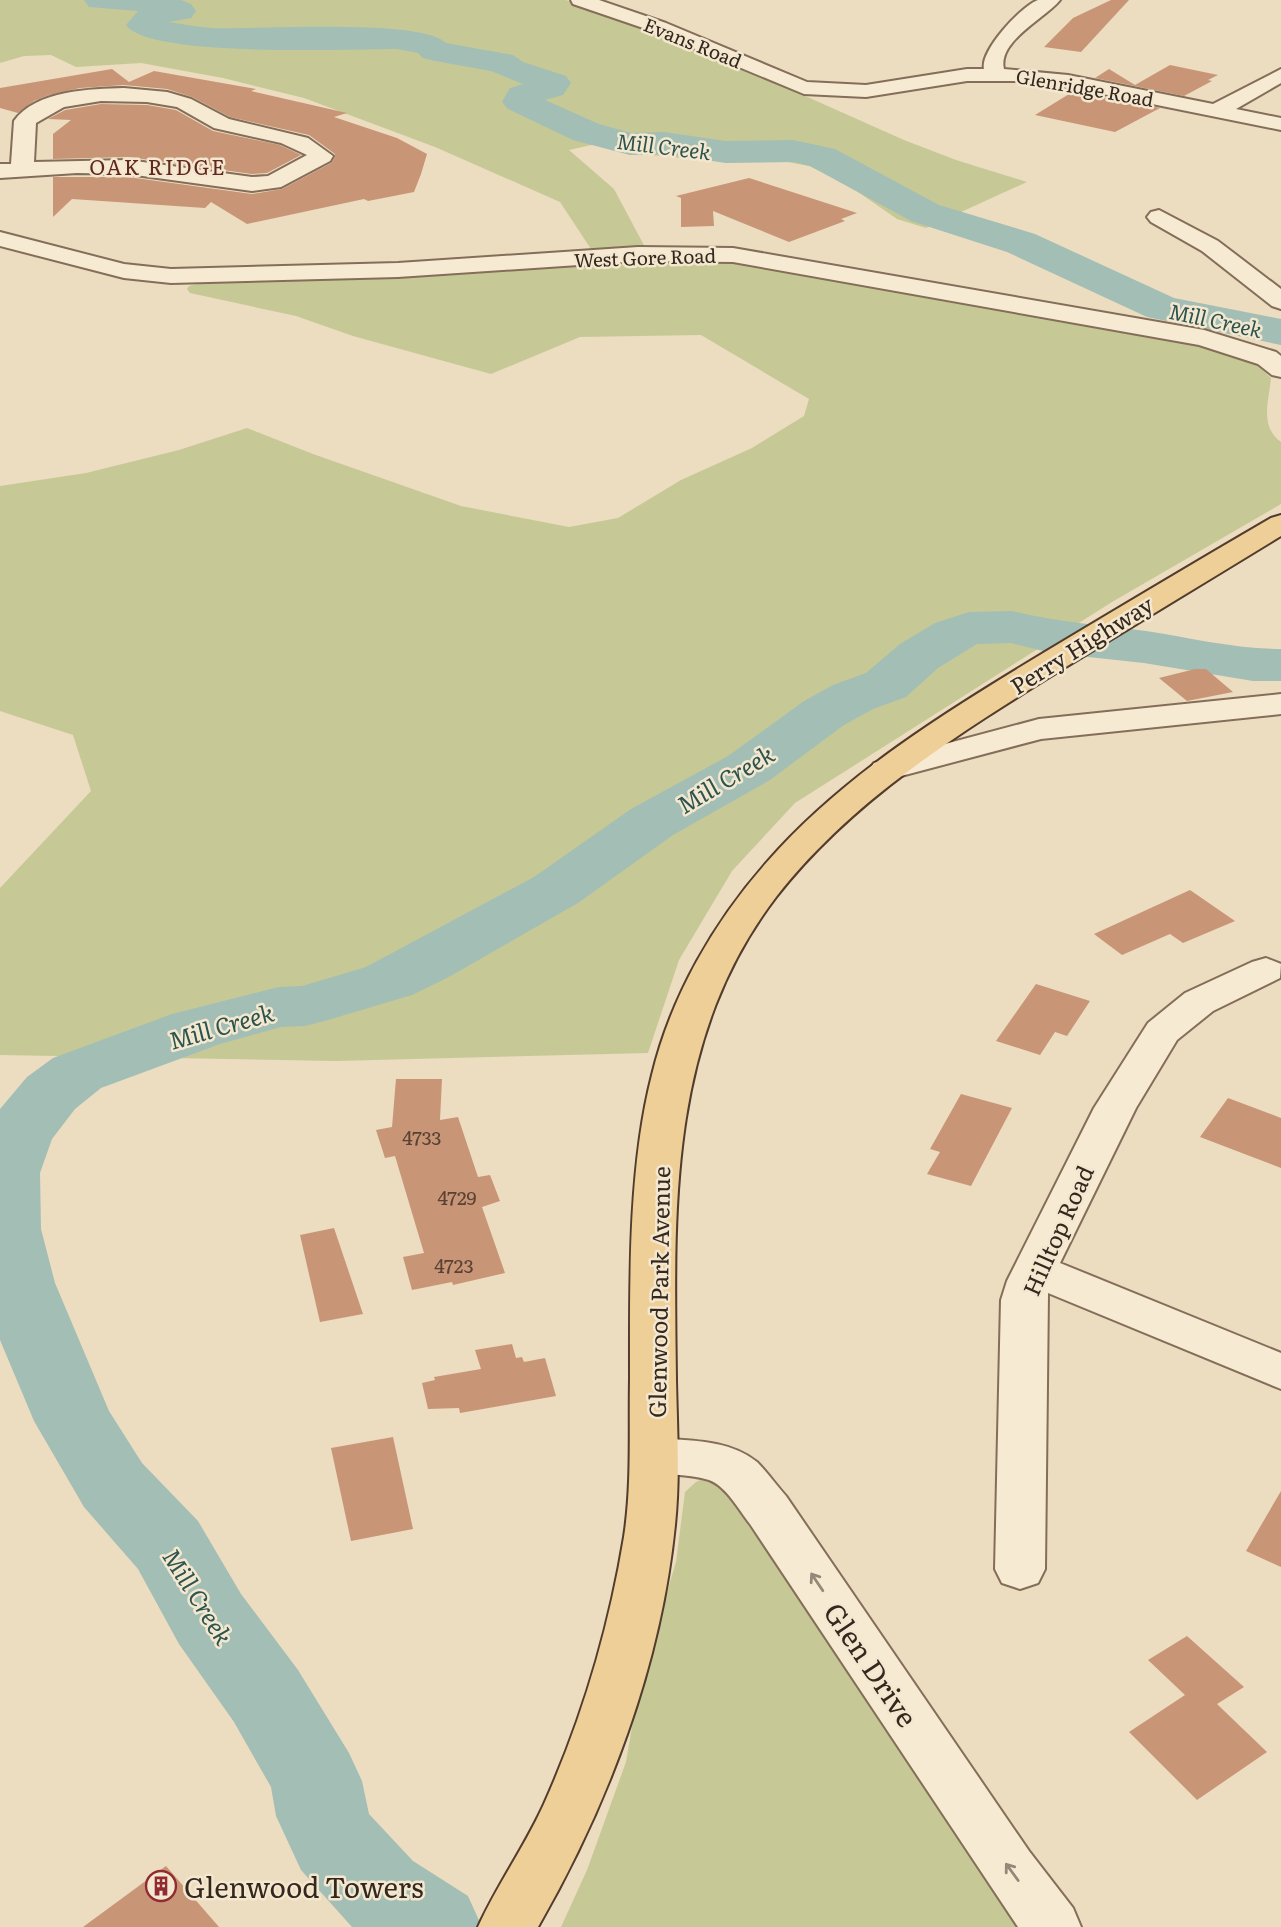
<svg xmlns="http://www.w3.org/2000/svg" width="1281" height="1927" font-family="Literata,serif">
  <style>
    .green { fill: #c6c995 }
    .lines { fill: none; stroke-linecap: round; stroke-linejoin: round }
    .river { fill: #a3beb5; fill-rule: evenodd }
    .building { fill: #c99577 }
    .minor-casing { stroke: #846e59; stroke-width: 4 }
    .major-casing { stroke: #523c2d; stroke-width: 4 }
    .minor { fill: #f7ead3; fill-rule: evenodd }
    .major { fill: #efcf98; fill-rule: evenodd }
    .oneway { stroke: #968878 }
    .labels { text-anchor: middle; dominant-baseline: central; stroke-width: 5; stroke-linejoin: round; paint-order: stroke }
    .far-street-label { font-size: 19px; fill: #34271d; stroke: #f4e7cf }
    .number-label { font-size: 19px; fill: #594234 }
    .far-water-label { font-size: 21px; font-style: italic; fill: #2c544f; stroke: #f4e7cf }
    .far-neighbourhood-label { font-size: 21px; letter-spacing: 2px; fill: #60281e; stroke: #f4e7cf }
    .street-label { font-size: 23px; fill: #34271d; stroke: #f4e7cf }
    .water-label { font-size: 24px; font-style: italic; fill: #2c544f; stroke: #f4e7cf }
    .near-street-label { font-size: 28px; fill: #34271d; stroke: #f4e7cf }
    .near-poi-label { font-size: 28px; fill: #34271d; stroke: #f4e7cf; text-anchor: start }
  </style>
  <rect width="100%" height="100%" fill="#ecdcc0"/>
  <path class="green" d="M 0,0 L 566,0 L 709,53 L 904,140 L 956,160 L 1027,182 L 926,228 L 897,219 L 845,183 L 809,166 L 777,160 L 712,161 L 651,155 L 600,143 L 569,150 L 614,189 L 646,249 L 593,252 L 560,202 L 435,147 L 304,98 L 223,78 L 141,63 L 76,67 L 51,55 L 24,56 L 0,63 Z
    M 675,258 L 710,259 L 772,266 L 1215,346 L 1248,356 L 1271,378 C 1269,401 1259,426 1281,442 L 1281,504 L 1112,602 L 795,803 L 732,871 L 679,960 L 648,1053 L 335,1061 L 0,1055 L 0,888 L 91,791 L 73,735 L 0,711 L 0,486 L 86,473 L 179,450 L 247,428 L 313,454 L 461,506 L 569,527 L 618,518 L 681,480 L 752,448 L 804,416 L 809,399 L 701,335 L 580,337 L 491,374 L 353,336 L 296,316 L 190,293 L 187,289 L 189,286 L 201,283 L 491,271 Z
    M 706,1477 L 721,1481 L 1027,1927 L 561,1927 L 587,1870 L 626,1762 L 639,1686 L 676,1562 L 685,1492 L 696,1482 Z"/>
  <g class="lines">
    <path class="river" d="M 84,0 L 181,0 L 191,4 L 196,11 L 191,18 L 169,22 C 183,24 198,27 212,28 C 255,30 421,18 446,43 L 513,55 L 523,62 L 566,76 L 571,83 L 563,95 L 545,100 L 599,124 L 631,133 L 664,132 L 726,141 L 793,140 L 835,149 L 939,205 L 1035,234 L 1174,298 L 1281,319 L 1281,345 L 1147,317 L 1007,252 L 911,221 L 810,166 L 793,162 L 726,163 L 664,154 L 630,155 L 573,140 L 508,109 L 502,102 L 510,88 L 523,84 L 491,71 L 435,61 L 423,58 L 418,53 L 397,49 C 352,49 148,58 126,25 L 138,11 L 89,7 Z
      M 1012,611 C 1057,622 1101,625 1146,631 C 1191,638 1236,649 1281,649 L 1281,681 L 1253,681 L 1144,663 L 1051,653 L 1011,643 L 977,644 L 938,668 L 906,697 L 873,709 L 844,725 L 770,780 L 673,835 L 578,903 L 447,978 L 412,995 L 328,1020 L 305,1026 L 281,1027 L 220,1044 L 101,1088 L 75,1109 L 52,1139 L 40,1173 L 41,1229 L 55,1283 L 109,1411 L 142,1463 L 198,1521 L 241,1594 L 298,1670 L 349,1753 L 362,1781 L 369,1814 L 413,1861 L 468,1896 L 482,1927 L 352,1927 L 301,1870 L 276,1816 L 271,1787 L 234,1722 L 179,1644 L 138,1569 L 84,1507 L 34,1421 L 0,1340 L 0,1109 L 27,1077 L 53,1058 L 172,1014 L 279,987 L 302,986 L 366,967 L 534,877 L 631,809 L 728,756 L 804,701 L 833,685 L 866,673 L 900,644 L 935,623 L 969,612 Z"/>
  </g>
  <path class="building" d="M 1111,0 L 1129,0 L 1081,52 L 1044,47 L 1073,18 Z
    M 1170,65 L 1218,75 L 1208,80 L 1212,81 L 1184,96 L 1095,78 L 1109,69 L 1135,85 Z
    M 112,69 L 129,82 L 154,71 L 256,89 L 251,91 L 347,113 L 334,117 L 397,138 L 427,154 L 421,174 L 414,192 L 368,201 L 364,199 L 247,224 L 211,202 L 205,208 L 72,199 L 53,217 L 53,177 L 128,177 L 252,194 L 282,189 L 331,163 L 335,157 L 335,154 L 309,135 L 230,117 L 192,97 L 167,89 L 124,85 L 80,88 L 49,95 L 34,101 L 18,113 L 0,108 L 0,88 Z
    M 1074,91 L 1160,108 L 1115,132 L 1035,115 Z
    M 101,104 L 147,105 L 176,110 L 213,131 L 280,145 L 301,155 L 267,173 L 252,174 L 128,157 L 53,159 L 53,134 L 71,120 L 48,119 L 65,110 Z
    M 749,178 L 857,213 L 841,219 L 845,221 L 789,242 L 713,211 L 714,226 L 681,227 L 681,198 L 676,196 Z
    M 1195,669 L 1206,669 L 1233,692 L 1187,701 L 1159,678 Z
    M 1190,890 L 1235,921 L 1183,943 L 1170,934 L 1122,955 L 1094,934 Z
    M 1036,984 L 1090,1001 L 1067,1036 L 1055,1032 L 1040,1055 L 996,1041 Z
    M 396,1079 L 442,1079 L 440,1120 L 458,1117 L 478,1177 L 490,1175 L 500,1201 L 482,1207 L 505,1273 L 453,1285 L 452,1282 L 412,1290 L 403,1257 L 424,1253 L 395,1156 L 385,1158 L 376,1130 L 392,1127 Z
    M 961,1094 L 1012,1108 L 971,1186 L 927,1174 L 940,1152 L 930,1149 Z
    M 1228,1098 L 1281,1118 L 1281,1168 L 1200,1137 Z
    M 334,1228 L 363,1314 L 320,1322 L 300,1235 Z
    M 512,1344 L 516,1358 L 522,1357 L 524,1362 L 545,1358 L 556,1396 L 460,1413 L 459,1408 L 428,1409 L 422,1383 L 435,1380 L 434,1377 L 481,1369 L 475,1350 Z
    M 393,1437 L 413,1529 L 351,1541 L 331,1448 Z
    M 1281,1491 L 1281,1567 L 1246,1551 Z
    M 1187,1636 L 1244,1687 L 1217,1704 L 1267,1752 L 1197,1800 L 1129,1732 L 1185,1695 L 1148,1660 Z
    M 166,1866 L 219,1927 L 83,1927 Z"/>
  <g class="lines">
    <g class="minor-casing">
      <path id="minor" d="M 571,0 L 599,0 L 666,23 L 807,82 L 866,85 L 967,69 L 984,69 C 980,51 1020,7 1038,0 C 1044,0 1054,0 1060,0 C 1046,18 997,41 1004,69 L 1068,75 L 1213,104 L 1281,69 L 1281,83 L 1236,109 L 1281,118 L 1281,130 L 1068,87 L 1022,81 L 967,81 L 866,97 L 804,94 L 652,31 L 573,4 Z
        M 124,88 L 167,92 L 191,99 L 229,119 L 308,138 L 333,156 L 330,161 L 281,187 L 252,191 L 128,174 L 77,173 L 0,178 L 0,164 L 11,164 L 14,121 C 36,90 91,89 124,88 ZM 101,101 L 147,102 L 177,107 L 214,128 L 281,143 L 307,155 L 268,176 L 252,177 L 128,160 L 34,162 L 36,123 L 64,107 Z
        M 1159,210 L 1218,241 L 1281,289 L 1281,309 L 1272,306 L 1202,251 L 1151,222 L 1147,217 L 1151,212 Z
        M 0,232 L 124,264 L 171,269 L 398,263 L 638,247 L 733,248 L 1204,330 L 1276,352 L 1281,356 L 1281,377 L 1272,375 L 1258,364 L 1199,345 L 733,262 L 638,261 L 398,277 L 171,283 L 124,278 L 0,246 Z
        M 1281,694 L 1281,714 L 1041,739 L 886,780 L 874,777 L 869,770 L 874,763 L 1039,719 Z
        M 1266,958 L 1281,964 L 1280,978 L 1213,1011 L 1177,1040 L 1136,1108 L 1060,1263 L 1281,1353 L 1281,1389 L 1048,1293 L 1045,1569 L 1038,1583 L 1020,1589 L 1002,1583 L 995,1569 L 1001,1300 L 1007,1281 L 1094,1108 L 1148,1023 L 1185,993 L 1252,962 Z
        M 655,1438 C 689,1441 729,1439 757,1462 C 767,1472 776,1485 786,1496 L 1029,1851 L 1073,1908 L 1081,1927 L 1018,1927 L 750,1524 C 739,1510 726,1486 709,1480 C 686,1473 661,1476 638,1469 L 631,1456 L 638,1443 Z"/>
    </g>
    <g class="major-casing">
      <path id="major" d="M 1281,515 L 1281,536 C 1210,579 1140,622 1069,665 C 964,730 853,798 776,897 C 667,1040 674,1210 676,1380 C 677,1429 680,1477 675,1525 C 661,1666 608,1805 538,1927 L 478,1927 C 497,1885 525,1846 544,1804 C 582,1719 609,1628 624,1537 C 632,1485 629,1432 630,1379 C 630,1283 628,1168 652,1075 C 671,996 714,922 767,862 C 844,774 946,712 1045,652 C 1120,607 1195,562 1271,518 Z"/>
    </g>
    <use href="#minor" class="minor"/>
    <use href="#major" class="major"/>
  </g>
  <defs><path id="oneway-shaft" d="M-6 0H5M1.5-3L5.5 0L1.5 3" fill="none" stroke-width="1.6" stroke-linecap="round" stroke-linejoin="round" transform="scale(1.75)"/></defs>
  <g class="oneway">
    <use href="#oneway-shaft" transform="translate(817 1582) rotate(-124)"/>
    <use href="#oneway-shaft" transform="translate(1012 1872) rotate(-126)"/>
  </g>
  <defs>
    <g id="building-ring" transform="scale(1.575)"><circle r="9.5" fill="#f4e7cf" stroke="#912b31" stroke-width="1.5"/><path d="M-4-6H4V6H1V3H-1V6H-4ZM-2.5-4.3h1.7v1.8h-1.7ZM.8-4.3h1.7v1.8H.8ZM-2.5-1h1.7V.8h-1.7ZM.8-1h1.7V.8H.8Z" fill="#912b31"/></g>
  </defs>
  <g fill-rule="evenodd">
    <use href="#building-ring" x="161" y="1886"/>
  </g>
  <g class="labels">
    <g class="far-street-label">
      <text transform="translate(693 42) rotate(22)">Evans Road</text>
      <text transform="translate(1085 87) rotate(10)">Glenridge Road</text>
      <text transform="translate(645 257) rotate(-2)">West Gore Road</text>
    </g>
    <g class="number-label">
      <text x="422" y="1137">4733</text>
      <text x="457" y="1197">4729</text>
      <text x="454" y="1265">4723</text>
    </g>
    <g class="far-water-label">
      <text transform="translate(664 145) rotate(7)">Mill Creek</text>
      <text transform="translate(1216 319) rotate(12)">Mill Creek</text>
    </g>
    <g class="far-neighbourhood-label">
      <text x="158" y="165">OAK RIDGE</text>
    </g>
    <g class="street-label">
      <text transform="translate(1081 644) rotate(-32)">Perry Highway</text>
      <text transform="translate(1057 1230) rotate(-66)">Hilltop Road</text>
      <text transform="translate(658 1292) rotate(-89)">Glenwood Park Avenue</text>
    </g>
    <g class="water-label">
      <text transform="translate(725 778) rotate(-31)">Mill Creek</text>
      <text transform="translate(221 1025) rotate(-16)">Mill Creek</text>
      <text transform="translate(199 1596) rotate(58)">Mill Creek</text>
    </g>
    <g class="near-street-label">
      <text transform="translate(872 1664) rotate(56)">Glen Drive</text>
    </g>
    <g class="near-poi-label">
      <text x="184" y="1886">Glenwood Towers</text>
    </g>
  </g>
</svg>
